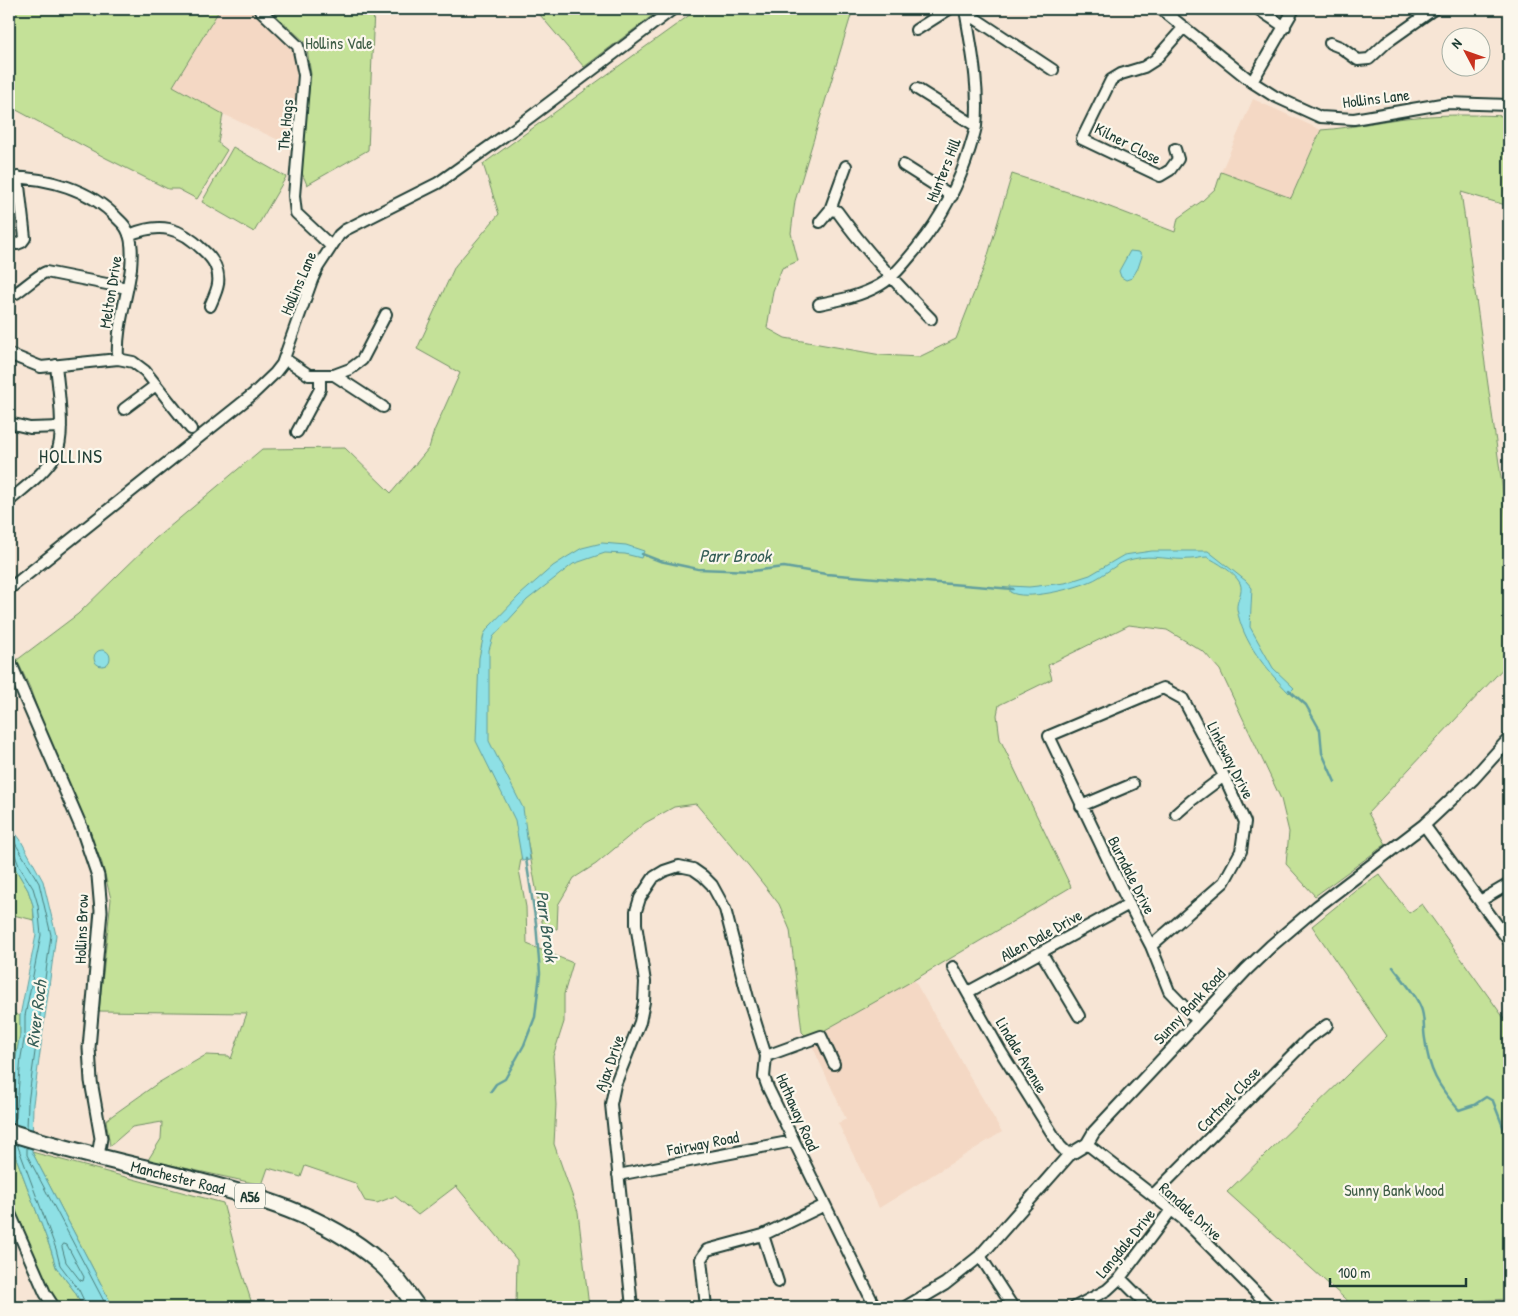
<svg xmlns="http://www.w3.org/2000/svg" width="1518" height="1316" font-family="'Patrick Hand',sans-serif">
  <style>
    .built { fill: #f4d8c4 }
    .green { fill: #c4e198; stroke: #728f66 }
    .water { fill: #8ee0e5; stroke: #629f9e }
    .lines { fill: none; stroke-linecap: round; stroke-linejoin: round }
    .shore { stroke: #4b7e7b; stroke-width: 1 }
    .stream { stroke: #629f9e; stroke-width: 2.5 }
    .minor-casing { stroke: #1f3d34; stroke-width: 14 }
    .tertiary-casing { stroke: #1f3d34; stroke-width: 15 }
    .trunk-casing { stroke: #1f3d34; stroke-width: 20 }
    .minor { stroke: #fbf7ec; stroke-width: 10 }
    .tertiary { stroke: #fbf7ec; stroke-width: 11 }
    .trunk { stroke: #fbf7ec; stroke-width: 16 }
    .labels { text-anchor: middle; dominant-baseline: central; stroke-width: 4.5; stroke-linejoin: round; paint-order: stroke }
    .shield { fill: #fbf7ec; stroke: #61756b; stroke-width: 1 }
    .shield-label { font-size: 15px; font-weight: bold; fill: #1f3d34 }
    .park-label { font-size: 16px; fill: #405e48; stroke: #fbf7ec }
    .street-label { font-size: 16px; fill: #1f3d34; stroke: #fbf7ec }
    .water-label { font-size: 18px; font-style: italic; fill: #355e57; stroke: #fbf7ec }
    .quarter-label { font-size: 19px; letter-spacing: 1px; fill: #1f3d34; stroke: #fbf7ec }
  </style>
  <rect width="100%" height="100%" fill="#f7e5d5"/>
  <filter id="ink" filterUnits="userSpaceOnUse"><feTurbulence type="fractalNoise" baseFrequency=".02" numOctaves="2"/><feDisplacementMap in="SourceGraphic" scale="10" xChannelSelector="R" yChannelSelector="G"/><feConvolveMatrix kernelMatrix="1 2 1 2 8 2 1 2 1" color-interpolation-filters="sRGB"/></filter>
  <g filter="url(#ink)">
    <path class="built" d="M 220,9 L 252,9 L 293,48 L 297,68 L 292,139 L 283,142 L 223,114 L 173,86 Z
      M 1253,99 L 1321,130 L 1291,198 L 1221,172 Z
      M 914,980 L 1002,1132 L 879,1208 L 838,1123 L 846,1119 L 809,1039 Z"/>
    <path class="green" d="M 9,9 L 220,9 L 173,86 L 223,114 L 218,143 L 227,150 L 197,199 L 178,189 L 168,189 L 106,158 L 9,106 Z
      M 269,9 L 374,9 L 368,150 L 307,185 L 300,168 L 311,74 L 306,43 Z
      M 535,9 L 661,9 L 584,67 Z
      M 698,9 L 853,9 L 795,201 L 791,233 L 798,261 L 782,268 L 773,291 L 767,328 L 785,338 L 881,355 L 919,357 L 956,339 L 986,262 L 1012,174 L 1089,199 L 1175,232 L 1178,218 L 1202,201 L 1216,188 L 1221,172 L 1291,198 L 1321,130 C 1354,128 1385,119 1417,117 C 1448,114 1478,115 1509,116 L 1509,206 L 1461,192 L 1509,535 L 1509,662 L 1368,813 L 1386,844 L 1315,896 L 1286,864 L 1289,832 L 1281,799 L 1220,670 L 1204,652 L 1167,630 L 1129,625 L 1048,665 L 1052,679 L 999,705 L 997,715 L 1000,739 L 1071,887 L 914,980 L 809,1039 L 802,1032 L 790,930 L 779,904 L 749,866 L 696,804 L 674,807 L 645,823 L 596,864 L 574,878 L 558,905 L 557,929 L 543,927 L 526,833 L 519,870 L 526,907 L 527,944 L 573,963 L 564,994 L 564,1022 L 553,1056 L 556,1105 L 554,1144 L 578,1212 L 589,1307 L 516,1307 L 517,1260 L 456,1186 L 418,1215 L 395,1196 L 377,1203 L 365,1201 L 355,1183 L 305,1166 L 301,1177 L 268,1168 L 262,1185 L 148,1160 L 161,1139 L 162,1122 L 132,1127 L 110,1146 L 106,1120 L 158,1083 L 206,1055 L 229,1056 L 231,1059 L 247,1013 L 99,1011 L 111,899 L 102,863 L 40,717 L 30,688 L 17,660 L 78,614 L 155,539 L 262,449 L 345,448 L 391,493 L 429,448 L 434,431 L 460,373 L 417,349 L 455,266 L 499,214 L 483,164 Z
      M 233,147 L 286,177 L 254,232 L 202,202 Z
      M 9,854 L 15,868 L 28,890 L 33,905 L 34,920 L 9,914 Z
      M 1379,874 L 1409,913 L 1422,904 L 1509,1025 L 1509,1299 L 1354,1307 L 1227,1192 L 1387,1036 L 1312,926 L 1354,892 Z
      M 10,1012 L 20,1016 L 20,1034 L 16,1057 L 11,1120 L 9,1119 Z
      M 9,1143 L 11,1144 L 51,1250 L 56,1267 L 75,1292 L 83,1307 L 59,1307 L 50,1293 L 9,1198 Z
      M 32,1152 L 223,1203 L 238,1260 L 253,1307 L 113,1307 Z"/>
    <path class="water" d="M 1130,251 L 1139,252 L 1142,256 L 1138,268 L 1132,278 L 1126,280 L 1121,277 L 1119,271 Z
      M 602,543 L 626,545 L 644,551 L 641,558 L 625,554 L 605,553 L 573,564 L 527,600 L 493,637 L 489,650 L 489,741 L 523,808 L 530,860 L 522,861 L 515,820 L 476,741 L 479,658 L 484,634 L 489,627 L 520,595 L 553,566 L 567,557 L 582,548 Z
      M 1152,551 L 1208,551 L 1246,581 L 1252,588 L 1250,627 L 1273,668 L 1294,688 L 1289,693 C 1266,669 1243,643 1237,609 C 1236,600 1244,592 1240,583 C 1234,572 1217,562 1207,557 C 1202,557 1196,559 1191,559 C 1172,561 1153,554 1133,559 C 1116,562 1105,576 1089,582 C 1073,589 1025,601 1010,592 L 1010,586 L 1029,587 L 1065,583 L 1090,575 L 1124,555 Z
      M94 658a8 8 0 1 1 16 0a8 8 0 1 1-16 0Z
      M 9,825 L 20,839 L 43,881 L 56,935 L 33,1104 L 32,1152 L 113,1307 L 83,1307 L 75,1292 L 56,1267 L 51,1250 L 11,1144 L 11,1120 L 16,1057 L 20,1034 L 20,1016 L 36,935 L 33,905 L 28,890 L 15,868 L 9,854 Z"/>
    <g class="lines">
      <path class="shore" d="M 9,833 L 39,883 L 51,935 L 28,1103 L 27,1128
        M 9,852 L 15,855 L 19,866 L 33,888 L 38,905 L 41,935 L 25,1016 L 25,1034 L 21,1057 L 16,1118 L 12,1123
        M 17,1144 L 56,1249 L 60,1265 L 79,1290 L 87,1307
        M 27,1147 L 27,1155 L 107,1307
        M 64,1244 L 67,1245 L 84,1277 L 83,1281 L 80,1280 L 66,1262 L 62,1247 Z"/>
      <path class="stream" d="M 642,554 L 660,561 L 698,569 L 753,571 L 784,567 L 826,574 L 1013,589
        M 1289,690 L 1306,705 L 1320,730 L 1322,753 L 1335,782
        M 1393,967 C 1403,980 1415,993 1421,1008 C 1425,1017 1423,1029 1425,1039 C 1429,1071 1438,1086 1459,1110 L 1474,1105 L 1486,1097 L 1493,1101 L 1509,1142
        M 491,1091 L 496,1084 L 505,1079 L 524,1045 L 535,1017 L 540,973 L 536,923 L 526,859"/>
      <g class="minor-casing">
        <path id="minor" d="M 259,9 L 298,46 L 304,75 L 294,196 L 296,213 L 331,246
          M 1161,9 L 1252,82 L 1274,96 L 1320,117 L 1354,119 L 1447,103 L 1509,105
          M 1258,9 L 1285,27
          M 967,16 L 973,17 L 1053,70
          M 916,30 L 949,9
          M 1330,43 L 1340,47 L 1358,60 L 1369,59 L 1386,43 L 1434,9
          M 1252,82 L 1294,9
          M 917,89 L 976,126
          M 1175,149 L 1178,159 L 1170,170 L 1160,176 L 1082,139 L 1111,80 L 1121,74 L 1144,67 L 1155,60 L 1184,27
          M 903,165 L 952,196
          M 846,166 L 830,210 L 837,211 C 865,250 898,285 931,319
          M 9,177 C 48,178 90,189 117,218 C 121,222 125,225 127,230 C 133,240 132,256 131,268 C 127,299 116,327 118,359 L 133,362 L 145,371 L 191,429
          M 820,222 L 830,210
          M 129,235 C 160,222 180,227 203,250 C 213,259 220,269 218,284 C 217,291 213,299 210,306
          M 17,244 L 22,242 L 25,238 L 18,177
          M 16,293 C 24,288 39,274 46,272 L 127,288
          M 819,304 C 840,300 861,296 880,285 C 895,276 906,261 917,248 C 942,217 959,185 970,148 C 972,141 975,133 976,126 C 980,88 971,46 965,9
          M 9,354 L 41,367 L 118,359
          M 285,359 L 309,375 L 334,375 L 383,407
          M 334,375 L 350,369 L 362,360 L 386,314
          M 124,409 L 156,385
          M 9,423 L 30,428 L 61,427
          M 297,432 L 320,389 L 320,375
          M 9,501 C 25,487 45,473 56,454 C 66,436 58,387 56,365
          M 9,589 L 252,395 L 275,373 L 282,364 L 312,280 L 318,267 L 339,235 L 345,230 L 438,183 L 521,124 L 673,9
          M 1081,806 L 1133,784
          M 1176,814 L 1192,800 L 1224,776
          M 1424,825 L 1509,941
          M 1480,901 L 1509,884
          M 1151,946 L 1224,882 L 1241,851 L 1245,822 L 1224,776 L 1183,699 L 1163,688 L 1049,736 L 1129,904 L 1151,946 L 1169,991 L 1197,1020
          M 1041,952 L 1079,1016
          M 953,967 L 1001,1052 L 1060,1146 L 1069,1155
          M 968,992 L 1129,904
          M 766,1056 L 821,1036 L 834,1064
          M 1087,1144 L 1183,1219 L 1270,1307
          M 618,1175 L 793,1141
          M 1153,1195 L 1309,1038 L 1327,1025
          M 9,1211 L 45,1293 L 54,1307
          M 763,1235 L 778,1282
          M 980,1256 L 1013,1307
          M 1120,1278 L 1149,1307
          M 632,1307 L 611,1104 L 615,1085 L 640,1022 L 644,1002 L 645,982 L 636,924 L 636,911 L 640,898 L 654,877 L 664,871 L 679,866 L 693,869 L 703,876 L 712,885 L 725,909 L 748,998 L 766,1056 L 764,1077 L 768,1088 L 875,1307
          M 706,1307 L 701,1259 L 707,1250 L 763,1235 L 825,1205
          M 1075,1307 L 1107,1290 L 1120,1278 L 1171,1210"/>
      </g>
      <g class="tertiary-casing">
        <path id="tertiary" d="M 9,660 L 82,829 L 98,876 L 101,911 L 89,1048 L 91,1081 L 101,1138 L 98,1156
          M 906,1307 L 945,1284 L 980,1256 L 1069,1155 L 1087,1144 L 1094,1132 L 1246,970 L 1271,946 L 1318,906 L 1424,825 L 1473,779 L 1509,739"/>
      </g>
      <g class="trunk-casing">
        <path id="trunk" d="M 9,1132 C 68,1151 128,1164 188,1179 C 255,1196 325,1215 378,1261 C 394,1274 405,1291 417,1307"/>
      </g>
      <use href="#minor" class="minor"/>
      <use href="#tertiary" class="tertiary"/>
      <use href="#trunk" class="trunk"/>
    </g>
  </g>
  <g class="labels">
    <rect class="shield" x="235" y="1183.5" width="30" height="25" rx="4"/>
    <g class="shield-label">
      <text x="250" y="1196">A56</text>
    </g>
    <g class="park-label">
      <text x="339" y="43">Hollins Vale</text>
      <text x="1394" y="1190">Sunny Bank Wood</text>
    </g>
    <g class="street-label">
      <text transform="translate(1376 98) rotate(-7)">Hollins Lane</text>
      <text transform="translate(285 125) rotate(-85)">The Hags</text>
      <text transform="translate(1128 143) rotate(27)">Kilner Close</text>
      <text transform="translate(943 170) rotate(-68)">Hunters Hill</text>
      <text transform="translate(298 283) rotate(-67)">Hollins Lane</text>
      <text transform="translate(110 292) rotate(-81)">Melton Drive</text>
      <text transform="translate(1231 760) rotate(63)">Linksway Drive</text>
      <text transform="translate(1132 875) rotate(63)">Burndale Drive</text>
      <text transform="translate(81 929) rotate(-88)">Hollins Brow</text>
      <text transform="translate(1041 935) rotate(-29)">Allen Dale Drive</text>
      <text transform="translate(1189 1006) rotate(-47)">Sunny Bank Road</text>
      <text transform="translate(1022 1055) rotate(59)">Lindale Avenue</text>
      <text transform="translate(609 1063) rotate(-71)">Ajax Drive</text>
      <text transform="translate(1228 1099) rotate(-46)">Cartmel Close</text>
      <text transform="translate(798 1112) rotate(66)">Hathaway Road</text>
      <text transform="translate(703 1143) rotate(-11)">Fairway Road</text>
      <text transform="translate(178 1177) rotate(14)">Manchester Road</text>
      <text transform="translate(1191 1211) rotate(42)">Randale Drive</text>
      <text transform="translate(1125 1243) rotate(-51)">Langdale Drive</text>
    </g>
    <g class="water-label">
      <text x="735" y="555">Parr Brook</text>
      <text transform="translate(547 926) rotate(82)">Parr Brook</text>
      <text transform="translate(36 1014) rotate(-83)">River Roch</text>
    </g>
    <g class="quarter-label">
      <text x="71" y="456">HOLLINS</text>
    </g>
  </g>
  <rect width="1518" height="1316" fill="none" stroke="#fbf7ec" stroke-width="30"/>
  <rect x="15" y="15" width="1488" height="1286" fill="none" stroke="#1f3d34" stroke-width="2" filter="url(#ink)"/>
  <g transform="translate(1466 52) rotate(311)"><circle r="24" fill="#fbf7ec" stroke="#a3ada2"/>
  <path d="M0-4L9 19L0 12L-9 19Z" fill="#c8321e"/>
  <text y="-8" font-size="14" font-weight="bold" text-anchor="middle" fill="#1f3d34">N</text>
  </g>
  <path d="M1330 1278v8h136v-8" fill="none" stroke="#1f3d34" stroke-width="2.5"/>
  <text x="1338" y="1278" font-size="15" fill="#1f3d34" stroke="#fbf7ec" stroke-width="4" paint-order="stroke">100 m</text>
</svg>
